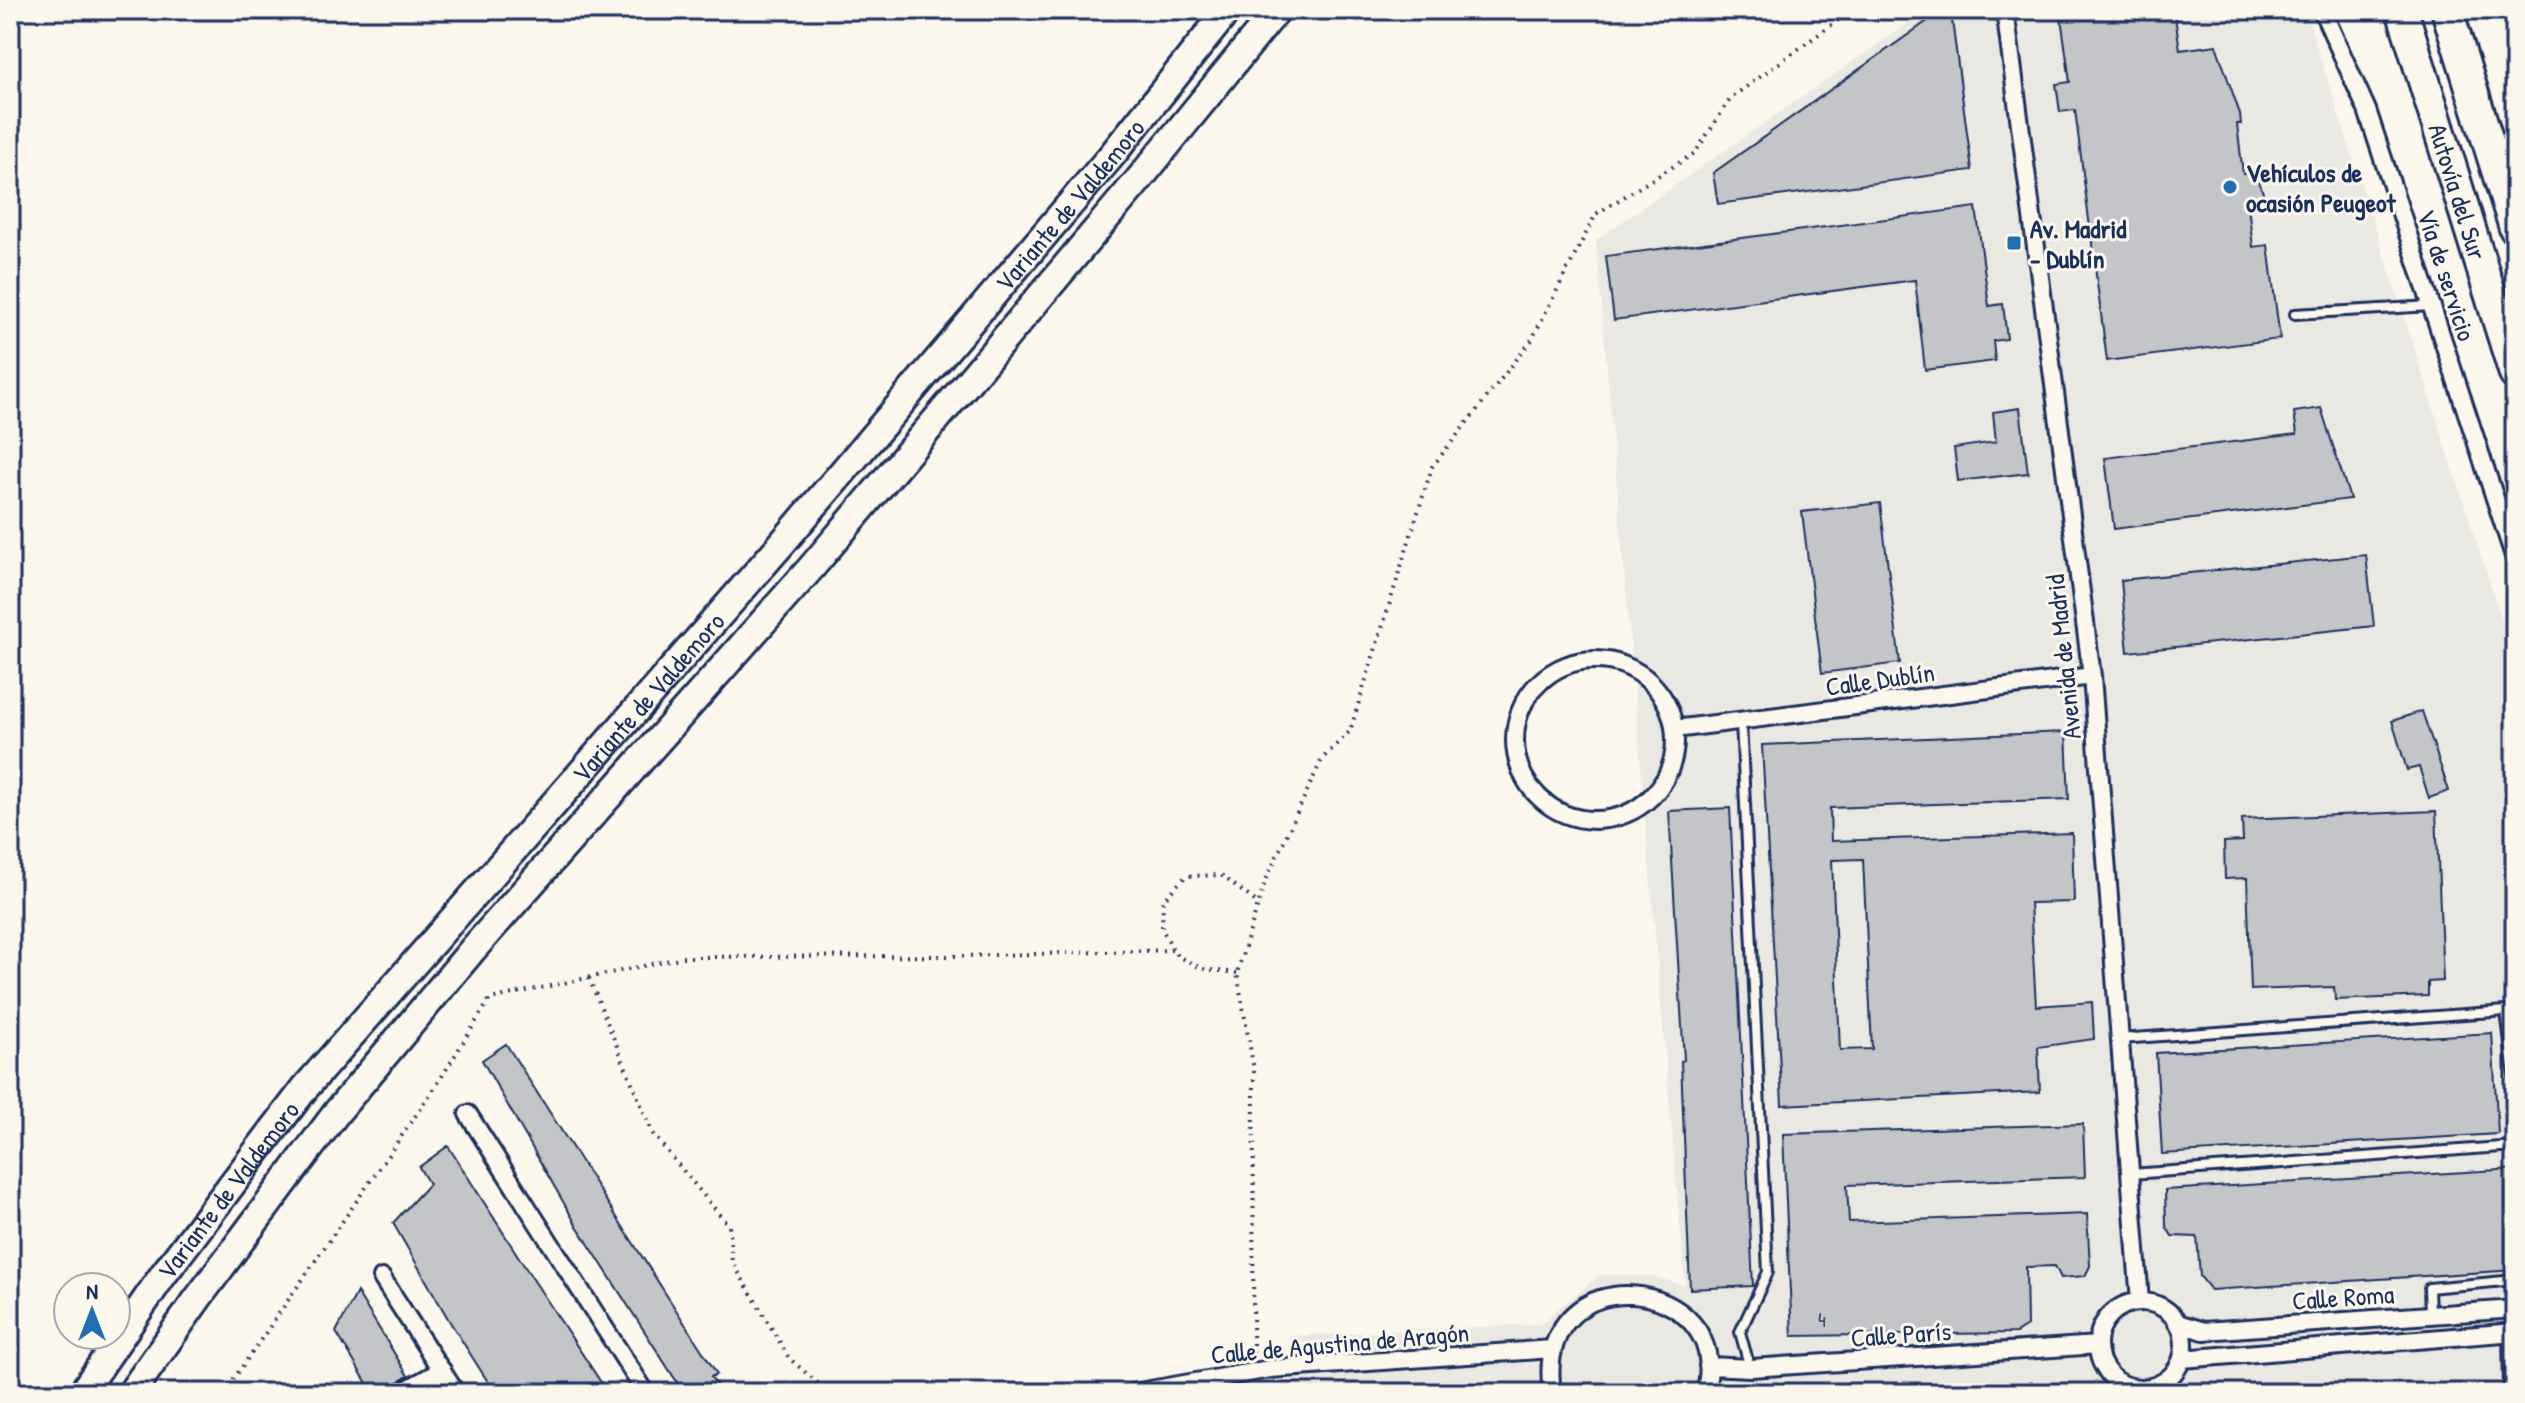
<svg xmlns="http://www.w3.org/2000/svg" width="2525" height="1403" font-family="'Patrick Hand',sans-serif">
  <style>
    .built { fill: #eae8e2 }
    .building { fill: #c3c5c9; stroke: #1b2f5e; stroke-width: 2; fill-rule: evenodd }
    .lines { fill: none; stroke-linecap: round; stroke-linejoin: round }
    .service-casing { stroke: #1b2f5e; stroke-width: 14 }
    .minor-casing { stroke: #1b2f5e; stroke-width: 22 }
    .primary-casing { stroke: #1b2f5e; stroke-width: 32 }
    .motorway-casing { stroke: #1b2f5e; stroke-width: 36 }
    .path { stroke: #1b2f5e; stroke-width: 4; stroke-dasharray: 2 6; stroke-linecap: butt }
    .service { stroke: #fbf7ec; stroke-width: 8 }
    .minor { stroke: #fbf7ec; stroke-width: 16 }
    .primary { stroke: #fbf7ec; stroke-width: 26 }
    .motorway { stroke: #fbf7ec; stroke-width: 30 }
    .poi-dot { fill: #1f6fb2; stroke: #fbf7ec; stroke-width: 3 }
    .labels { text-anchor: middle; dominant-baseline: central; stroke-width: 6; stroke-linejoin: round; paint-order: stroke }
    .number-label { font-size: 22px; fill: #455479 }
    .poi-label { font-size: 26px; font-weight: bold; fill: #1b2f5e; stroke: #fbf7ec; text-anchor: start }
    .street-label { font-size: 26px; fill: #1b2f5e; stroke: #fbf7ec }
  </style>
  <rect width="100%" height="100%" fill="#fbf7ec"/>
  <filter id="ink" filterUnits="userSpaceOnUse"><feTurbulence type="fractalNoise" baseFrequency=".0125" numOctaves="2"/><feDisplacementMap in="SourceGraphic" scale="16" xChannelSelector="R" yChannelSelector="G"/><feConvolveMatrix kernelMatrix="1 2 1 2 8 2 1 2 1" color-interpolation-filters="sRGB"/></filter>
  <g filter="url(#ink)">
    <path class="built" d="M 1927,10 L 2305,10 L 2515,661 L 2515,1393 L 1298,1393 L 1289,1336 L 1540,1324 L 1600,1275 L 1650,1276 L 1685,1285 L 1596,240 Z"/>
    <path class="building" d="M 2060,10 L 2174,10 L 2180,50 L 2216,45 L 2240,114 L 2241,124 L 2237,124 L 2243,174 L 2256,172 L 2264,196 L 2247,198 L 2253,247 L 2268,245 L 2280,339 L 2107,361 L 2075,110 L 2060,112 L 2056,84 L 2070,82 Z
      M 1951,13 L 1972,170 L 1718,204 L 1713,173 L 1936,15 Z
      M 1976,207 L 1989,306 L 2003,304 L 2007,339 L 1993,341 L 1995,361 L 1925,370 L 1915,280 L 1614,320 L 1606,256 Z
      M 2020,408 L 2028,473 L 1958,481 L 1954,448 L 1996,442 L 1993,412 Z
      M 2321,408 L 2350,499 L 2114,529 L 2105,458 L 2297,434 L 2294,412 Z
      M 1880,503 L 1900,663 L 1822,673 L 1802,512 Z
      M 2366,555 L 2374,626 L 2128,652 L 2121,580 Z
      M 2422,711 L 2449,791 L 2429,798 L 2419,767 L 2407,770 L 2392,721 Z
      M 2066,732 L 2069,799 L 1830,808 L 1831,841 L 2072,833 L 2074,902 L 2030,903 L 2036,1006 L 2092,1002 L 2094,1039 L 2038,1047 L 2040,1092 L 1782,1105 L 1762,745 ZM 1863,859 L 1872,1049 L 1840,1050 L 1832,860 Z
      M 1730,808 L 1753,1286 L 1690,1289 L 1681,1061 L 1684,1060 L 1669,811 Z
      M 2436,811 L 2443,981 L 2428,982 L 2428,996 L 2335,1000 L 2334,987 L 2251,990 L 2247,878 L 2225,879 L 2224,842 L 2243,841 L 2242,819 Z
      M 2492,1033 L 2498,1134 L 2162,1154 L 2156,1053 Z
      M 506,1044 L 717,1374 L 711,1377 L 722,1393 L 684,1393 L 577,1226 L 482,1060 Z
      M 2083,1124 L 2085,1177 L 1847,1185 L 1849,1222 L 2087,1214 L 2090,1266 L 2085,1276 L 2061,1278 L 2055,1266 L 2026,1267 L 2027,1326 L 2016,1333 L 1792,1336 L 1783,1134 Z
      M 448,1146 L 527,1270 L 608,1393 L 495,1393 L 450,1322 L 393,1223 L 429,1184 L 419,1167 Z
      M 2515,1169 L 2515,1270 L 2211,1290 L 2200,1276 L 2197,1237 L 2172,1236 L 2166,1226 L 2165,1190 Z
      M 357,1292 L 408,1376 L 394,1384 L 389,1393 L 373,1393 L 336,1332 Z"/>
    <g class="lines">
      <g class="service-casing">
        <path id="service" d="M 2295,314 L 2432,306
          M 1741,722 L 1768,1272 L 1740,1332 L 1750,1368
          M 2120,1039 L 2506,1011 L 2515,1083
          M 2131,1174 L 2515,1146
          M 2430,1314 L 2429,1288 L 2515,1280
          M 2508,1333 L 2509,1393"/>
      </g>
      <g class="minor-casing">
        <path id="minor" d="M 2005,10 L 2092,676 L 2140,1302
          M 2322,10 L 2367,110 L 2515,559
          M1515 740a80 80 0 1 1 160 0a80 80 0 1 1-160 0Z
          M 1675,729 L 2092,676
          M 468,1114 L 646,1393
          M 382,1278 L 456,1393
          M2098 1345a43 43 0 1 1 86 0a43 43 0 1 1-86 0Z
          M 2177,1323 L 2204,1331 L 2515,1309
          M 2182,1359 L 2515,1332
          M 1708,1366 L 1751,1368 L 2098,1345
          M 400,1393 L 442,1370
          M 1133,1393 L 1270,1369 L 1552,1349
          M 1552,1393 C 1531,1250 1738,1275 1705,1393"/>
      </g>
      <g class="primary-casing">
        <g id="primary">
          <path id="s1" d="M 82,1393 L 163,1275 L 305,1088 L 778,548 L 1112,155 L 1228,10"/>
          <path d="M 131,1393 L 198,1298 L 337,1112 L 474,948 L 811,568 L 1141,177 L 1277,10"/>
        </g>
      </g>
      <g class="motorway-casing">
        <g id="motorway">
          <path id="s2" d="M 2402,10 L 2515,374"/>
          <path d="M 2447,10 L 2515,228"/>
        </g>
      </g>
      <path class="path" d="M 1237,973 L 1203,969 L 1177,956 L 1162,929 L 1163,900 L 1186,876 L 1221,875 L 1259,904
        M 589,978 L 653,1134 L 729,1226 L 732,1261 L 789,1358 L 829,1393
        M 1253,1353 L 1254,1070 L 1237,973 L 1265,882 L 1322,759 L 1350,731 L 1432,467 L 1531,341 L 1596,214 L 1695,153 L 1731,98 L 1852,10
        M 224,1393 L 436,1086 L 490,999 L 684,957 L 962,956 L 1174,950"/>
      <use href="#service" class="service"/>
      <use href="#minor" class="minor"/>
      <use href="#primary" class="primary"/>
      <use href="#motorway" class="motorway"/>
    </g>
  </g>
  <g class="poi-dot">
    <circle cx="2230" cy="187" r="8"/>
    <rect x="2006" y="235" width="16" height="16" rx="4"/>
  </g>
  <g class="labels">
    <g class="number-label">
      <text x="1822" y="1319">4</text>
    </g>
    <g class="poi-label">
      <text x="2246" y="172">Vehículos de<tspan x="2246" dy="30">ocasión Peugeot</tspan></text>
      <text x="2030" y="228">Av. Madrid<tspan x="2030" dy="30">- Dublín</tspan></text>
    </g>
    <g class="street-label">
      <text stroke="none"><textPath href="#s2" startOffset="190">Autovía del Sur</textPath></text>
      <text stroke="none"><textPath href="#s1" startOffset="1546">Variante de Valdemoro</textPath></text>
      <text transform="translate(2447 275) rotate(72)">Vía de servicio</text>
      <text transform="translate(2063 657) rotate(-96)">Avenida de Madrid</text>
      <text transform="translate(1880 679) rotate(-8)">Calle Dublín</text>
      <text stroke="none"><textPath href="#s1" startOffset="898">Variante de Valdemoro</textPath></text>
      <text stroke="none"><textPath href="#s1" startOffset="250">Variante de Valdemoro</textPath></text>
      <text transform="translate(2343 1297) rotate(-4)">Calle Roma</text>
      <text transform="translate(1901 1334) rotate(-4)">Calle París</text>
      <text transform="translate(1340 1343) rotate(-5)">Calle de Agustina de Aragón</text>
    </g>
  </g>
  <rect width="2525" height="1403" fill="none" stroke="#fbf7ec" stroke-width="40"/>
  <rect x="20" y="20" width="2485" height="1363" fill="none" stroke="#1b2f5e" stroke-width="3" filter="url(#ink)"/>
  <g transform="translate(92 1311)"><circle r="38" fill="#fbf7ec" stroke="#a1a7b3" stroke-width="2"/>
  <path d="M0-6L14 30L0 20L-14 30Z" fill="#1f6fb2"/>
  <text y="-12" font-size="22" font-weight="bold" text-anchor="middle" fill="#1b2f5e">N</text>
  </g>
</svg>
